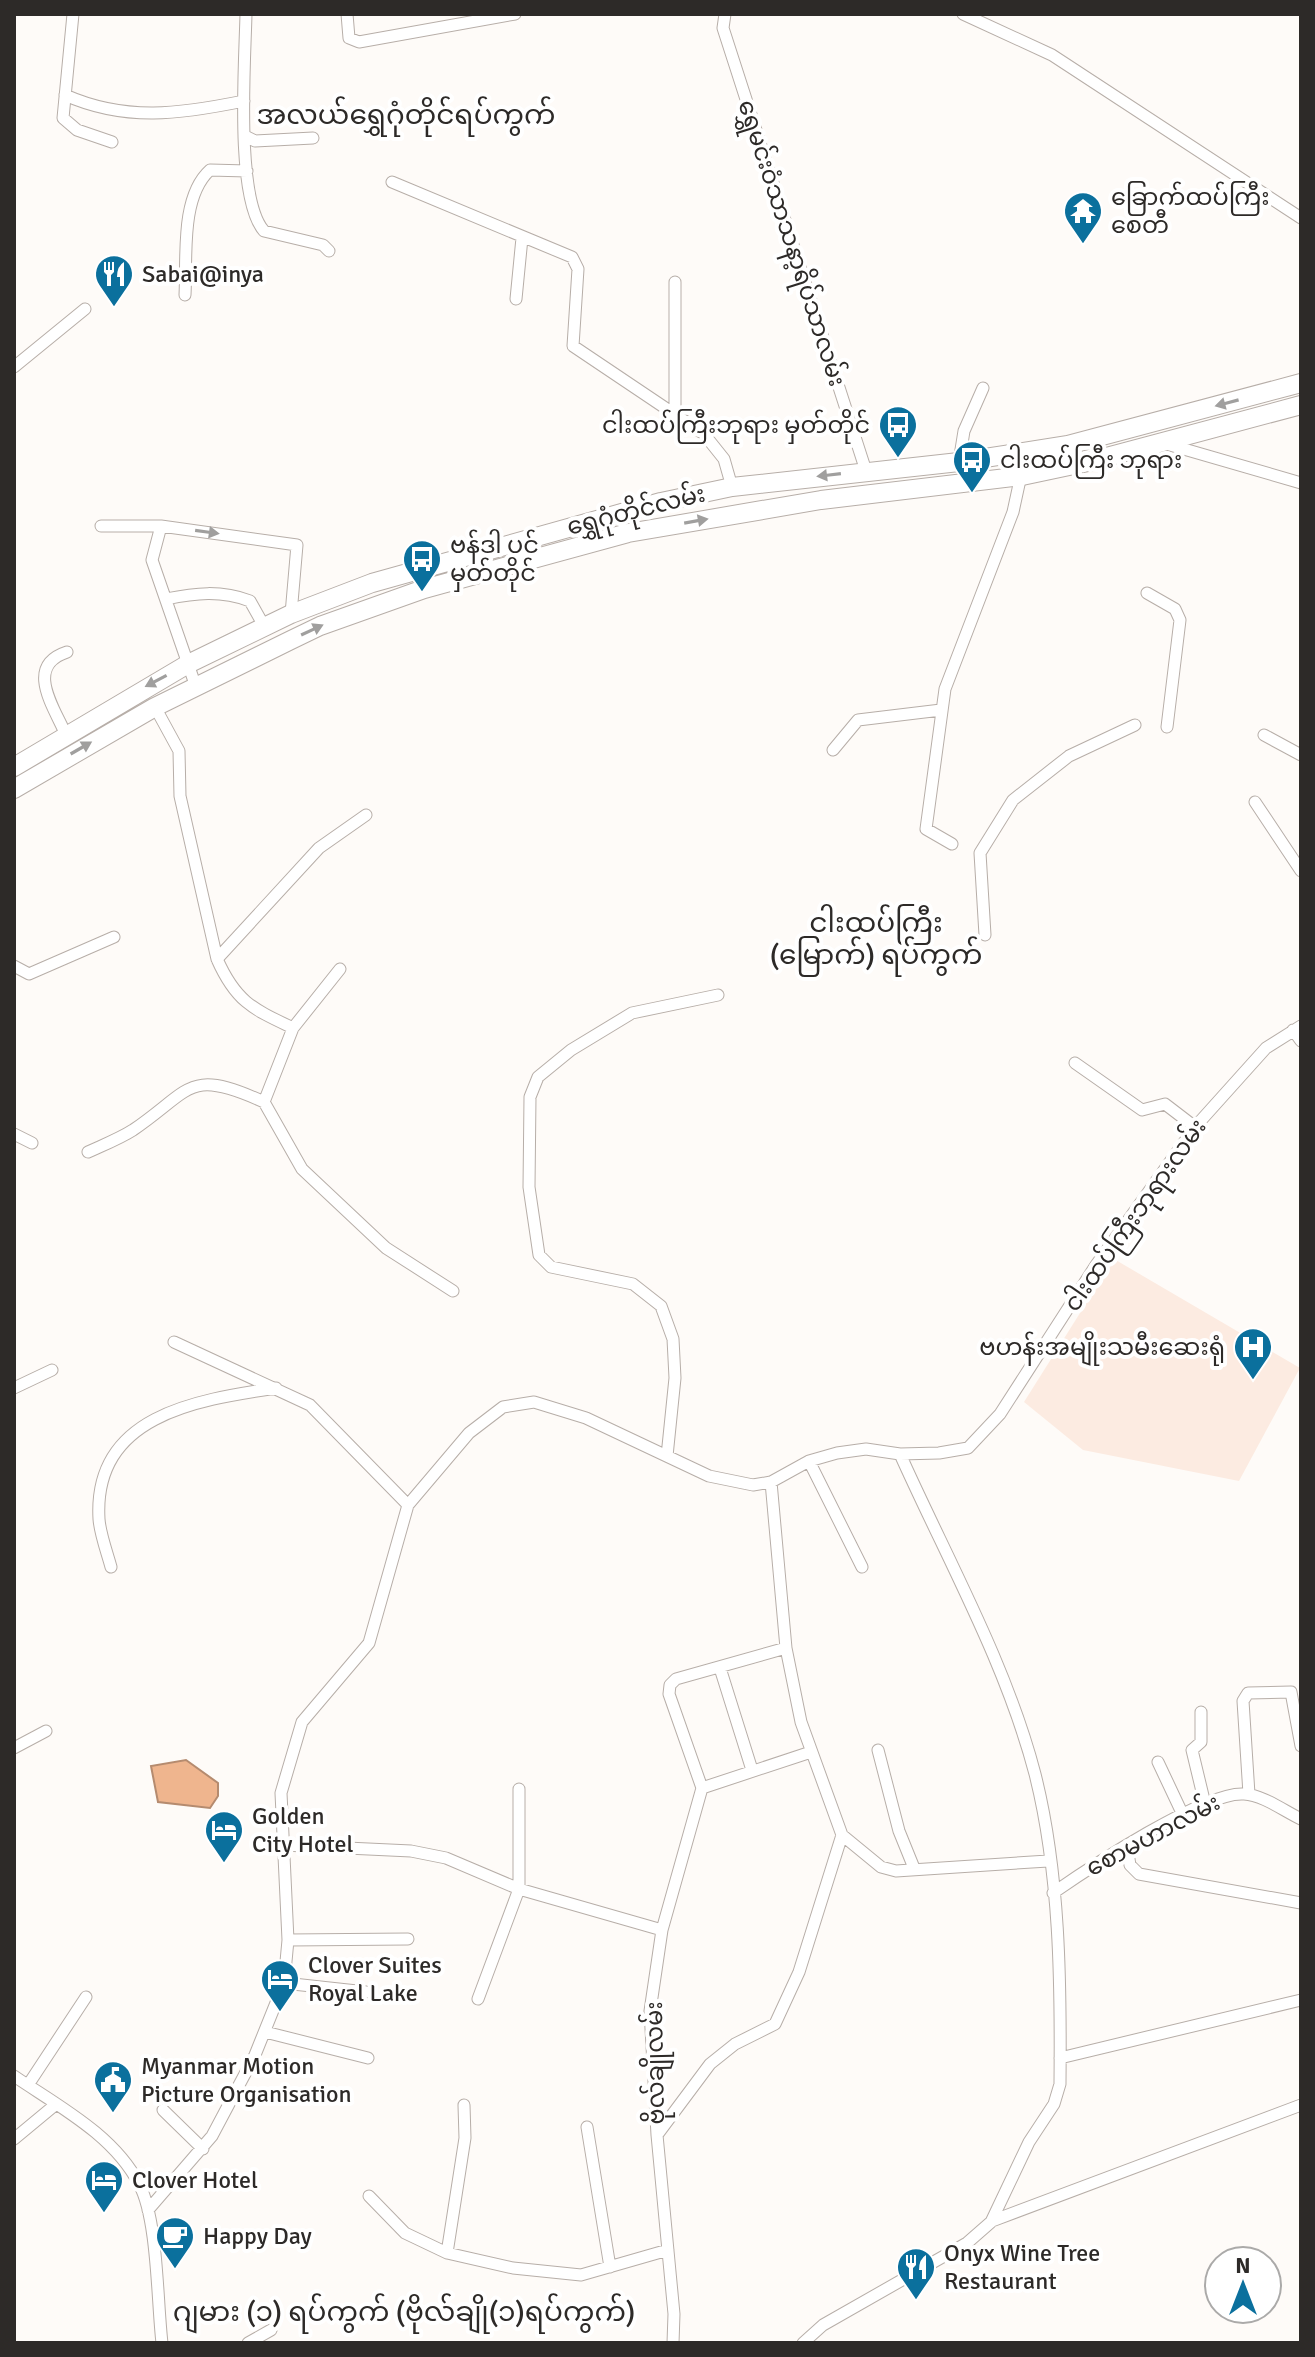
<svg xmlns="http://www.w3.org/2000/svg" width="1315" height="2357" font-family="Signika,'Noto Sans Myanmar',sans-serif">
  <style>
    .built { fill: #fcebe1 }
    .water { fill: #efb58e; stroke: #b58b6f; stroke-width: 2 }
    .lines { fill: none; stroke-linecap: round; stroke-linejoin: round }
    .minor-casing { stroke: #b7aea8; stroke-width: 13 }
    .primary-casing { stroke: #b7aea8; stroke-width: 20 }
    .minor { stroke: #fff; stroke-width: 11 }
    .primary { stroke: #fff; stroke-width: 18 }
    .oneway { fill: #a09f9e }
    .labels { text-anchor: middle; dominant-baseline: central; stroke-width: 8; stroke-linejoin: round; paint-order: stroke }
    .poi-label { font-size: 24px; fill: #2d2a28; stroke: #fff; text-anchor: start }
    .street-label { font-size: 24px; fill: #2d2a28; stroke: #fff }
    .quarter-label { font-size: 28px; fill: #2d2a28; stroke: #fff }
  </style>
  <rect width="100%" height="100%" fill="#fefbf8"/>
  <path class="built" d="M 1114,1259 L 1300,1368 L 1239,1481 L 1083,1450 L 1024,1402 Z"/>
  <path class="water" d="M 186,1760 L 218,1783 L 218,1796 L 210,1808 L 158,1802 L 151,1766 Z"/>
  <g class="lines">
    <g class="minor-casing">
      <path id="minor" d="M 73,14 L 63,118 L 77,130 L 112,142
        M 246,14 C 245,61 235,198 264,231 L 323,245 L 329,251
        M 347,14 L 349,38 L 359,42 L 515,14
        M 725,14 L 723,28 L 866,471
        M 963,14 L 1052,55 L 1301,218
        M 65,95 C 126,122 180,114 244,101
        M 247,137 L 255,141 L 313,138
        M 392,182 L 572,257 L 578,269 L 573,346 L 704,434 L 724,459 L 732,487
        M 675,282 L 675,415
        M 185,295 C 187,259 180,197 210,170 L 247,171
        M 516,299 L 522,238
        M 14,367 L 85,309
        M 1163,443 L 1301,483
        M 959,462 L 964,431 L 983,388
        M 101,526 L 161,526 L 297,545 L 291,614
        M 161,526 L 152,560 L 196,687
        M 1147,593 L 1175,609 L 1180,620 L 1167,727
        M 166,599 C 195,593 221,590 250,601 L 264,626
        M 155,707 L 179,751 L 180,796 L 217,959 C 236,1002 253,1009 293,1028
        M 66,735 C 54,707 24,666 67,652
        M 1264,735 L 1301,755
        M 833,750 L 858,720 L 941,710
        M 1255,802 L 1301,871
        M 952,844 L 926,829 L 945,689 L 1013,512 L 1026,452
        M 985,935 L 980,853 L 1013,800 L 1069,756 L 1135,725
        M 217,959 L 319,848 L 366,815
        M 14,966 L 29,974 L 114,937
        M 1293,1030 L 1301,1041
        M 1075,1063 L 1142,1110 L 1165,1104 L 1195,1127
        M 264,1102 L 302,1169 L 386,1248 L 453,1291
        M 14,1134 L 32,1143
        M 88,1152 C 103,1145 119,1139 133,1130 C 192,1090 187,1067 264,1102 L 293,1028 L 340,969
        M 174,1342 L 310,1405 L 408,1505
        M 14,1388 L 52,1370
        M 667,1456 L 675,1378 L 673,1339 L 661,1306 L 633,1284 L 551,1267 L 539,1255 L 529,1187 L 530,1097 L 538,1077 L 571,1050 L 632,1013 L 718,995
        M 809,1461 L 862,1567
        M 771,1482 L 786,1648 L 801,1722 L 842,1835 L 881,1867 L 896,1871 L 1048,1861
        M 111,1567 C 107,1552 100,1534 99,1519 C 93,1415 197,1400 276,1388
        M 720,1668 L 752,1770
        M 1201,1712 L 1201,1742 L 1192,1750 L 1205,1804
        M 14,1748 L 46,1731
        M 878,1750 L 899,1831 L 914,1868
        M 1158,1762 L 1183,1815
        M 702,1788 L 669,1694 L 670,1685 L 676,1679 L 786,1648
        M 702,1788 L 811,1752
        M 1249,1794 L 1243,1701 L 1248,1693 L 1291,1692 L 1301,1746
        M 283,1845 L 411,1851 L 446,1858 L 519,1889 L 662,1930
        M 1127,1847 L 1130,1865 L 1139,1874 L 1301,1903
        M 1053,1893 C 1089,1868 1205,1791 1244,1794 C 1263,1795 1284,1811 1301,1819
        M 288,1940 L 408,1939
        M 284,1983 L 366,1992
        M 478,1999 L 519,1889 L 519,1789
        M 265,2032 L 368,2058
        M 1060,2058 L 1301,2000
        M 14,2076 C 58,2106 114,2135 139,2184 C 158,2219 157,2301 162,2343
        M 28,2085 L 86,1997
        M 163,2110 L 203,2149
        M 587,2127 L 610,2267
        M 657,2135 L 710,2064 L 735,2044 L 775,2024 L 799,1972 L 842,1835
        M 14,2139 L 55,2105
        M 369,2196 L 405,2233 L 447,2253 L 513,2268 L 581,2275 L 668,2250
        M 148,2210 L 212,2136 L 255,2055 L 284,1983 L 288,1940 L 281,1793 L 302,1722 L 369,1643 L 408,1505 L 469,1433 L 503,1407 L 534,1402 L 586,1418 L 709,1476 L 753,1485 L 771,1482 L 809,1461 L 837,1453 L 866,1449 L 900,1454 L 939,1453 L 968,1448 L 1000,1414 L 1096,1265 L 1195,1127 L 1266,1048 L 1301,1026
        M 992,2221 L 1301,2105
        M 447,2253 L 465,2138 L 464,2105
        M 248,2343 L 271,2330
        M 673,2343 L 674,2314 L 657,2135 L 650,2011 L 662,1930 L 702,1788
        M 803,2343 L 823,2325 L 967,2243 L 991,2222 L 1029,2142 L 1054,2104 L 1060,2084 C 1061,1983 1060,1873 1035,1774 C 1006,1663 947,1559 900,1454"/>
    </g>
    <g class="primary-casing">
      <path id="primary" d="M 14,767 L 188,664 L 291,614 L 372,583 L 661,502 L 732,487 L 959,462 L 1068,445 L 1301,383
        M 14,789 L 155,707 L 291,640 L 320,626 L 424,589 L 628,533 L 821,500 L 1022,476 L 1088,462 L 1301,405"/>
    </g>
    <use href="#minor" class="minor"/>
    <use href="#primary" class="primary"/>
  </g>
  <defs><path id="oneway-solid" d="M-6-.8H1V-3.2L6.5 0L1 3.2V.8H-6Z" transform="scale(2)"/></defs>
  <g class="oneway">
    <use href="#oneway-solid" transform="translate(1227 403) rotate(165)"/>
    <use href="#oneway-solid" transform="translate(829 475) rotate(173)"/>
    <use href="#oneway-solid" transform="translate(696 521) rotate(-10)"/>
    <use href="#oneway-solid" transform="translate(207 532) rotate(8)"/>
    <use href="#oneway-solid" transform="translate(312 630) rotate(-25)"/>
    <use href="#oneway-solid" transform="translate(156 681) rotate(152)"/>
    <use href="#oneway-solid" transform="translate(81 748) rotate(-30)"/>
  </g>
  <defs>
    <g id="temple-pin" transform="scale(2)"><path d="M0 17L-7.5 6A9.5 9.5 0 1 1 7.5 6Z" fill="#0b709d" stroke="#fff"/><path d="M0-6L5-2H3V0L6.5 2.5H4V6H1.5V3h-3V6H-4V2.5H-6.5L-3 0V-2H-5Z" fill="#fff"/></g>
    <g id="restaurant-pin" transform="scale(2)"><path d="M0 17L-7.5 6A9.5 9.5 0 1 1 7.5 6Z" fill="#0b709d" stroke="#fff"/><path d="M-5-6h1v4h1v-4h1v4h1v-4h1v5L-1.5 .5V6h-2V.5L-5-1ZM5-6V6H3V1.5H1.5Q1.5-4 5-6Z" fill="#fff"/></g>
    <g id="bus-pin" transform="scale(2)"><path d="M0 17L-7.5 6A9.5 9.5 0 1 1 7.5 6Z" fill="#0b709d" stroke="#fff"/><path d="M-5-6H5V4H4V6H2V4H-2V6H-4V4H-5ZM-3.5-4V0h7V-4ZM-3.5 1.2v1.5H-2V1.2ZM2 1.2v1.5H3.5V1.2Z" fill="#fff"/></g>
    <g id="hospital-pin" transform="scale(2)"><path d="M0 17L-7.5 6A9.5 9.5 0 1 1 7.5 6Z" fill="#0b709d" stroke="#fff"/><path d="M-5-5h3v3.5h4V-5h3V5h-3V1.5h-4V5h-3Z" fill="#fff"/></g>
    <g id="hotel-pin" transform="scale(2)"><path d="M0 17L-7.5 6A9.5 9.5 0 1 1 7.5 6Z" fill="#0b709d" stroke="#fff"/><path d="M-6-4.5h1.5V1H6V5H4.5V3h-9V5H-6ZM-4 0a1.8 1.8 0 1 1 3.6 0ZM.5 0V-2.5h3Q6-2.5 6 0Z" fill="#fff"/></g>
    <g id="civic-pin" transform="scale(2)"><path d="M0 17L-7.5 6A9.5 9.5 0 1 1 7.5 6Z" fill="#0b709d" stroke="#fff"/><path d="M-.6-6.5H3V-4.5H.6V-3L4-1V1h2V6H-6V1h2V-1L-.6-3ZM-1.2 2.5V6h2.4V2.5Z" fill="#fff"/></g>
    <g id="cafe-pin" transform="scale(2)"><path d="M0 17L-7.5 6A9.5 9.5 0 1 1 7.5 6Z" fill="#0b709d" stroke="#fff"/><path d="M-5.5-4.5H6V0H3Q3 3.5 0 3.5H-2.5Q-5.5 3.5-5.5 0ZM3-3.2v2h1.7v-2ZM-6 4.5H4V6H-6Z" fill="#fff"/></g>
  </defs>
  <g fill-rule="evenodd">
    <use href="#temple-pin" x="1083" y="211"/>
    <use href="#restaurant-pin" x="114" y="274"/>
    <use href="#bus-pin" x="898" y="425"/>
    <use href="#bus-pin" x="972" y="460"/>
    <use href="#bus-pin" x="422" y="559"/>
    <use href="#hospital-pin" x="1253" y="1347"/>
    <use href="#hotel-pin" x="224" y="1830"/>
    <use href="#hotel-pin" x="280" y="1979"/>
    <use href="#civic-pin" x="113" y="2080"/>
    <use href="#hotel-pin" x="104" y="2180"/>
    <use href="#cafe-pin" x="175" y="2236"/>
    <use href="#restaurant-pin" x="916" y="2267"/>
  </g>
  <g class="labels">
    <g class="poi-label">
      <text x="1111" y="197">ခြောက်ထပ်ကြီး<tspan x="1111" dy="28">စေတီ</tspan></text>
      <text x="142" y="274">Sabai@inya</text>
      <text x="870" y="425" text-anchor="end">ငါးထပ်ကြီးဘုရား မှတ်တိုင်</text>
      <text x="1000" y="460">ငါးထပ်ကြီး ဘုရား</text>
      <text x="450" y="545">ဗန်ဒါ ပင်<tspan x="450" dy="28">မှတ်တိုင်</tspan></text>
      <text x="1225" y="1347" text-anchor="end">ဗဟန်းအမျိုးသမီးဆေးရုံ</text>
      <text x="252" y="1816">Golden<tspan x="252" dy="28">City Hotel</tspan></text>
      <text x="308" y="1965">Clover Suites<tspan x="308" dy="28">Royal Lake</tspan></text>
      <text x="141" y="2066">Myanmar Motion<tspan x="141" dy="28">Picture Organisation</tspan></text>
      <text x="132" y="2180">Clover Hotel</text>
      <text x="203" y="2236">Happy Day</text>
      <text x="944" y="2253">Onyx Wine Tree<tspan x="944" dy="28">Restaurant</tspan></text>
    </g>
    <g class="street-label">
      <text transform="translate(792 243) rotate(72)">ရွှေမင်းဝံသာသနာ့ရိပ်သာလမ်း</text>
      <text transform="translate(636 510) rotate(-14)">ရွှေဂုံတိုင်လမ်း</text>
      <text transform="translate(1135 1215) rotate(-55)">ငါးထပ်ကြီးဘုရားလမ်း</text>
      <text transform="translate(1153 1835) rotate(-28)">စောမဟာလမ်း</text>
      <text transform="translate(655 2063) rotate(-91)">ဗိုလ်ချိုလမ်း</text>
    </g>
    <g class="quarter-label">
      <text x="406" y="115">အလယ်ရွှေဂုံတိုင်ရပ်ကွက်</text>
      <text x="876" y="923">ငါးထပ်ကြီး<tspan x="876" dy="32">(မြောက်) ရပ်ကွက်</tspan></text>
      <text x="404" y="2312">ဂျမား (၁) ရပ်ကွက် (ဗိုလ်ချို(၁)ရပ်ကွက်)</text>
    </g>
  </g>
  <rect width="1315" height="2357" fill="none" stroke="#2d2a28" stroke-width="32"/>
  <g transform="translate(1243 2285)"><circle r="38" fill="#ffffff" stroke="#abaaa9" stroke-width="2"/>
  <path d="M0-6L14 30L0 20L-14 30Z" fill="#0b709d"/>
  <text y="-12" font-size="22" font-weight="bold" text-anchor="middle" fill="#2d2a28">N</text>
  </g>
</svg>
